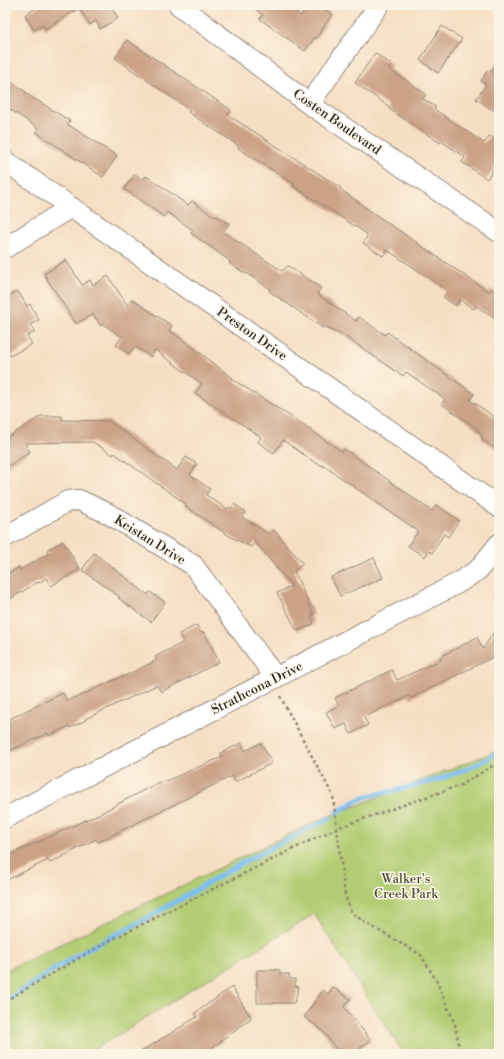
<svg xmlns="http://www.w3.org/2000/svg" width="504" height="1059" font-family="'Libre Bodoni',serif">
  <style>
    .green { fill: #b2cd73; stroke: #6e7c4f }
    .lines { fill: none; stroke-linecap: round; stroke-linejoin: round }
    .stream { stroke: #7cbff2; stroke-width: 5 }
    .building { fill: #cba286 }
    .minor-casing { stroke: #908477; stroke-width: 22 }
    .path { stroke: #908477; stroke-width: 2.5; stroke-dasharray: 3 3; stroke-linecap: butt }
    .minor { stroke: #fff; stroke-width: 20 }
    .labels { text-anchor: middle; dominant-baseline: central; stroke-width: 3; stroke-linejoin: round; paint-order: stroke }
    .street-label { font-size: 13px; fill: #2b2b2b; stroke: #fcf5e5 }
    .park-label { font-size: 13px; fill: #4d543d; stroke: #fcf5e5 }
  </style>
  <rect width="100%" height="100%" fill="#fcf5e5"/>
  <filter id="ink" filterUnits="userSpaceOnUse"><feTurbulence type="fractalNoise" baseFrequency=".025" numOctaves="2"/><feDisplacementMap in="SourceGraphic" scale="8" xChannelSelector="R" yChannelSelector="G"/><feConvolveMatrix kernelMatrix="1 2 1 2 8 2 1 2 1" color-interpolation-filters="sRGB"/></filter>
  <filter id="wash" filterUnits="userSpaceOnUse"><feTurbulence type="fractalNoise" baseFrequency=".012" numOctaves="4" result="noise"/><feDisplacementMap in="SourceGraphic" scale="16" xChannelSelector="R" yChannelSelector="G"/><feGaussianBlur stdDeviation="0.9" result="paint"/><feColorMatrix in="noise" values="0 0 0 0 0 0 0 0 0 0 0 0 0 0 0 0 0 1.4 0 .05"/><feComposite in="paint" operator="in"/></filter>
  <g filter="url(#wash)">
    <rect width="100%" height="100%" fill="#f6dec3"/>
    <path class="green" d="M 499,750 L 499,1054 L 404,1054 L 314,914 L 87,1054 L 5,1054 L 5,971 L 317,821 Z"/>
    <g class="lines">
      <path class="stream" d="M 337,812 L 356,801 L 368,796 C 414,786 459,778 499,752
        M 10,998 L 82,952 L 146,919 L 242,863 L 330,818"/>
    </g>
    <g id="blocks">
      <path class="building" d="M 41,5 L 110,5 L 118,18 L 100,29 L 96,21 L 90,25 L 79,8 L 45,29 L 43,25 L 34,30 L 25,15 Z
        M 250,5 L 286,5 L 301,16 L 308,5 L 318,5 L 332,14 L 316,39 L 314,38 L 305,51 L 260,19 L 263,15 Z
        M 442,26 L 462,39 L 438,73 L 420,60 Z
        M 127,40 L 231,110 L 228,115 L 341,188 L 340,189 L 376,215 L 489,292 L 491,289 L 499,294 L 499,320 L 476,306 L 474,309 L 460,300 L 456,306 L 443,297 L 447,291 L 410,265 L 387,250 L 383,256 L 363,243 L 367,237 L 367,234 L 293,186 L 294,184 L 238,148 L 239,146 L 188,112 L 190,110 L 115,58 Z
        M 375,53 L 392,65 L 389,69 L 426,94 L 423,99 L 436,107 L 434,109 L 484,143 L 490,136 L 499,142 L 499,162 L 487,179 L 462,162 L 465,157 L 441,141 L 440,143 L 389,109 L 390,107 L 355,83 Z
        M 499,60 L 499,114 L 476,99 L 486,85 L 481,81 L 488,70 L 491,72 Z
        M 5,78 L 26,92 L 25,93 L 70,121 L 67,124 L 117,156 L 103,177 L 36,132 L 38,128 L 5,106 Z
        M 135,174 L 143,180 L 146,176 L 188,205 L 192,201 L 215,217 L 216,216 L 229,224 L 223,232 L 282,271 L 288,266 L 321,288 L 317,294 L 356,321 L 359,317 L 385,335 L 387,332 L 474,394 L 470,400 L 499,420 L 499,451 L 481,439 L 483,437 L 480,435 L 481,433 L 475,429 L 476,428 L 442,404 L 445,399 L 406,372 L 403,376 L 337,331 L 336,333 L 325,326 L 323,328 L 269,291 L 270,289 L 247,273 L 246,274 L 229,263 L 230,261 L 191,233 L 193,230 L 167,212 L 164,217 L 124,189 Z
        M 66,260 L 82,285 L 90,280 L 93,285 L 108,276 L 128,306 L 132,299 L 172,326 L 169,330 L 207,358 L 207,359 L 233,378 L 232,379 L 299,422 L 342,452 L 344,449 L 432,511 L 436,505 L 459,520 L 448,537 L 444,534 L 432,553 L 429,551 L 425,557 L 408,546 L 418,531 L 327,468 L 317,463 L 317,464 L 283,440 L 274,453 L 258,442 L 261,437 L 195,393 L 202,384 L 155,350 L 151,357 L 135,346 L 129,354 L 116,345 L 122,337 L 103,324 L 101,326 L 93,314 L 76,324 L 44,274 Z
        M 18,291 L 27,306 L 30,304 L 39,320 L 30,325 L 35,332 L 27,336 L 32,344 L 10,356 L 5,348 L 5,298 Z
        M 41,416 L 62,416 L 62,420 L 109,421 L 177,470 L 186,457 L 197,464 L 190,475 L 210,489 L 206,495 L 227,509 L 229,507 L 231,509 L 234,504 L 246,512 L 242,517 L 269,534 L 274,530 L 303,564 L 294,571 L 314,615 L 311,616 L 314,624 L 297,631 L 277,593 L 292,586 L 255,542 L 251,547 L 231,537 L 185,506 L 186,504 L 114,453 L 113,455 L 93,442 L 25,443 L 30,452 L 5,468 L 5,439 Z
        M 63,541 L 80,569 L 51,586 L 46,578 L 39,583 L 38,582 L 5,602 L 5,576 L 19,567 L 20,570 L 49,553 L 47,550 Z
        M 94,553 L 148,595 L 150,592 L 165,602 L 151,622 L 118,598 L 120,597 L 82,570 Z
        M 374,558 L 383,578 L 340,596 L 331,577 Z
        M 499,624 L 499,654 L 411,698 L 409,696 L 364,717 L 368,725 L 351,734 L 346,724 L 335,729 L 326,712 L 339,706 L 335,698 L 392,670 L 397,680 L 441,660 L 440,657 L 477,637 L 483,649 Z
        M 197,625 L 201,633 L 204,632 L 219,662 L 161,692 L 157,685 L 85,719 L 86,720 L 70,728 L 69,726 L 49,736 L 48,733 L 5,753 L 5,721 L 63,693 L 67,701 L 75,697 L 76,698 L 123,676 L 123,677 L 157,660 L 155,657 L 184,642 L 179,634 Z
        M 241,743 L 245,751 L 261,743 L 272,763 L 235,782 L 232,776 L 98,842 L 96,839 L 50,863 L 48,860 L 5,881 L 5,859 L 10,855 L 101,813 L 159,782 L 159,784 L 222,757 L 221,753 Z
        M 257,970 L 280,970 L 280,974 L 289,974 L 290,979 L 295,979 L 295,986 L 299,987 L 294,1003 L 257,1003 Z
        M 232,987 L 251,1018 L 238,1028 L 238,1029 L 221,1040 L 222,1041 L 202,1054 L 137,1054 L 197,1017 L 195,1013 Z
        M 333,987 L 350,999 L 344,1007 L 371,1040 L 360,1048 L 363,1054 L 340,1054 L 321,1029 L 304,1017 L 323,990 L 328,994 Z"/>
    </g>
  </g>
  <g filter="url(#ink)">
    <use href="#blocks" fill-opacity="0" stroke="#908477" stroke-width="1"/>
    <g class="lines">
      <g class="minor-casing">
        <path id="minor" d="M 179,5 L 309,104 L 499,232
          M 309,104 L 379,5
          M 5,161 L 499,507
          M 5,248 L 71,207
          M 5,537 L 68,501 L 79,500 L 109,514 L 193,565 L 276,678
          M 5,818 L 458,583 L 478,570 L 499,544"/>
      </g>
      <path class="path" d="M 280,696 L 333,796 L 345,895 L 351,912 L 364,922 L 421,955 L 436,980 L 455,1024 L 460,1054
        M 5,1001 L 105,943 L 307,842 L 337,828 L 461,785 L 499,762"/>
      <use href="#minor" class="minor"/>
    </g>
  </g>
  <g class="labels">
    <g class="street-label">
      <text transform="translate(337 122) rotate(35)">Costen Boulevard</text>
      <text transform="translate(252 334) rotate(35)">Preston Drive</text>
      <text transform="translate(150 540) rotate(32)">Keistan Drive</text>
      <text transform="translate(257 688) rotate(-27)">Strathcona Drive</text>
    </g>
    <g class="park-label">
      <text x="406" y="879">Walker's<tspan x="406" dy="15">Creek Park</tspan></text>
    </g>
  </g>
  <rect width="504" height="1059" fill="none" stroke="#fcf5e5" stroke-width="20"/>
</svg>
